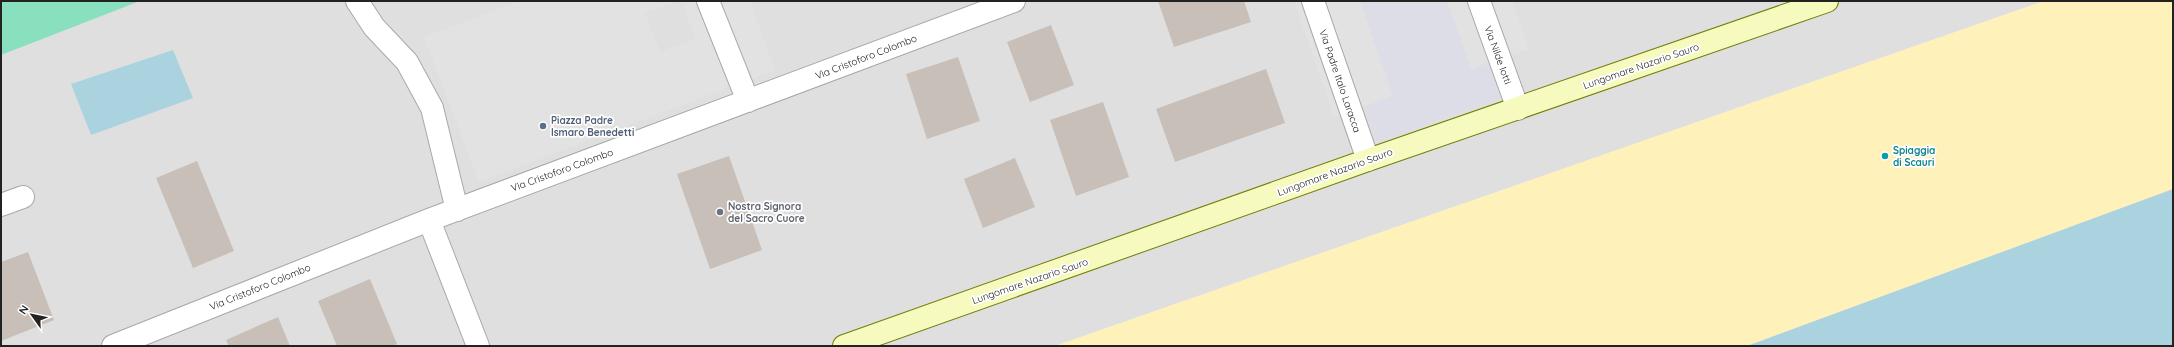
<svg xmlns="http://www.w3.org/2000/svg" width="2174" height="347" font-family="Quicksand,sans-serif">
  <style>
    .residential { fill: #e0dfdf }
    .sand { fill: #fff1ba }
    .pitch { fill: #88e0be }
    .parking { fill: #e2e2e2 }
    .plaza { fill: #dddde8 }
    .water { fill: #aad3df }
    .building { fill: #c7bfb8 }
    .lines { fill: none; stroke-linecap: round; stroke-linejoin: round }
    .street-casing { stroke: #a9a9a9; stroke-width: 24 }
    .secondary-casing { stroke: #707d05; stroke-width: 24 }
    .street { stroke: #fff; stroke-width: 22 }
    .secondary { stroke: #f7fabf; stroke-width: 22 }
    .service-dot { fill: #5c6f8a; stroke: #fff; stroke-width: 1.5 }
    .culture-dot { fill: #0f9aa8; stroke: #fff; stroke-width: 1.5 }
    .worship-dot { fill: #6b7280; stroke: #fff; stroke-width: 1.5 }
    .labels { text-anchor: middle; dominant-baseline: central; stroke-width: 3.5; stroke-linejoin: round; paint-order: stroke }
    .street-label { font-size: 10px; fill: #222; stroke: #fff }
    .service-label { font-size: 10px; font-weight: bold; fill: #4e5e75; stroke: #fff; text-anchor: start }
    .culture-label { font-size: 10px; font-weight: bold; fill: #0d838f; stroke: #fff; text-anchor: start }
    .worship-label { font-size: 10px; font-weight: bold; fill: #5b616d; stroke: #fff; text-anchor: start }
  </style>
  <rect width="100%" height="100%" fill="#f2efe9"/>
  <path class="residential" d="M 1,1 L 2044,1 L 1055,346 L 1,346 Z"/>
  <path class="sand" d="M 2044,1 L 2173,1 L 2173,189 L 1747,346 L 1055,346 Z"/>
  <path class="pitch" d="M 1,1 L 140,1 L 1,55 Z"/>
  <path class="parking" d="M 520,1 L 677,1 L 645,13 L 660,52 L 695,39 L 682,1 L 750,1 L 775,70 L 479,182 L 424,37 Z
    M 1294,1 L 1360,1 L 1393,96 L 1334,117 Z
    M 1447,1 L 1512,1 L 1529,49 L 1471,69 Z"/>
  <path class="plaza" d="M 1360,1 L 1447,1 L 1471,69 L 1490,63 L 1502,97 L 1377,142 L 1364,107 L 1393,96 Z"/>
  <path class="water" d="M 173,50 L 193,98 L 91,135 L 71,84 Z
    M 2173,189 L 2173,346 L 1747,346 Z"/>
  <path class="building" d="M 1158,1 L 1244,1 L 1251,22 L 1174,47 Z
    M 1051,25 L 1074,85 L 1030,102 L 1007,42 Z
    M 958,57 L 980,121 L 927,139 L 906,74 Z
    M 1266,69 L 1285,123 L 1175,162 L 1156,109 Z
    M 1103,102 L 1129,177 L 1076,196 L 1050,120 Z
    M 729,156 L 762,250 L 710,269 L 677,174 Z
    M 1015,158 L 1035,207 L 983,228 L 964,179 Z
    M 197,161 L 234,251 L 193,268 L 156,178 Z
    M 28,252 L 54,320 L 1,341 L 1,262 Z
    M 370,279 L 397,344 L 393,346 L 337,346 L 318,301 Z
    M 278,317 L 290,346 L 229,346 L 226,340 Z"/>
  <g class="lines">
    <g class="street-casing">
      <path id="street" d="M 357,1 L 374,27 L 407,62 L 432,108 L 457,210
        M 708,1 L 748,101
        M 1313,1 L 1368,160
        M 1479,1 L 1518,109
        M 1,205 L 23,197
        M 429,220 L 478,346
        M 113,346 L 429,220 L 1014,1"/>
    </g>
    <g class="secondary-casing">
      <path id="secondary" d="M 844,346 L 1368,160 L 1827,1"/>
    </g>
    <use href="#street" class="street"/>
    <use href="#secondary" class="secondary"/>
  </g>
  <circle class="service-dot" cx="543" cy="126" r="4"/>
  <circle class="culture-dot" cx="1885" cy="156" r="4"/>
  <circle class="worship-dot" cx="720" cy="212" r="4"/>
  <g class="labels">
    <g class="street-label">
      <text transform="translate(1498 55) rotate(70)">Via Nilde Iotti</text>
      <text transform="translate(866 57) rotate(-21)">Via Cristoforo Colombo</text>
      <text transform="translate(1641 66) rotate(-19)">Lungomare Nazario Sauro</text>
      <text transform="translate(1340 81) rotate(71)">Via Padre Italo Laracca</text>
      <text transform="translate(562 170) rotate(-20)">Via Cristoforo Colombo</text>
      <text transform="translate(1335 172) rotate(-20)">Lungomare Nazario Sauro</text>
      <text transform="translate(1030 281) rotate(-19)">Lungomare Nazario Sauro</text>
      <text transform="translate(260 287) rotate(-22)">Via Cristoforo Colombo</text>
    </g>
    <g class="service-label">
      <text x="551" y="120">Piazza Padre<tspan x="551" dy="12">Ismaro Benedetti</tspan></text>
    </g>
    <g class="culture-label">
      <text x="1893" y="150">Spiaggia<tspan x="1893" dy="12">di Scauri</tspan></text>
    </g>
    <g class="worship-label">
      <text x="728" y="206">Nostra Signora<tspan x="728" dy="12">del Sacro Cuore</tspan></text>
    </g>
  </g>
  <rect width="2174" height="347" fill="none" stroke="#222222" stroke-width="4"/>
  <g transform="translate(32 315) rotate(303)" stroke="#ffffff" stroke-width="3" paint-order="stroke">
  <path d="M0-3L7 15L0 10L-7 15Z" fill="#222222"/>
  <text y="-6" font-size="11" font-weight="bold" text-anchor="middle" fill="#222222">N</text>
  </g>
</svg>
